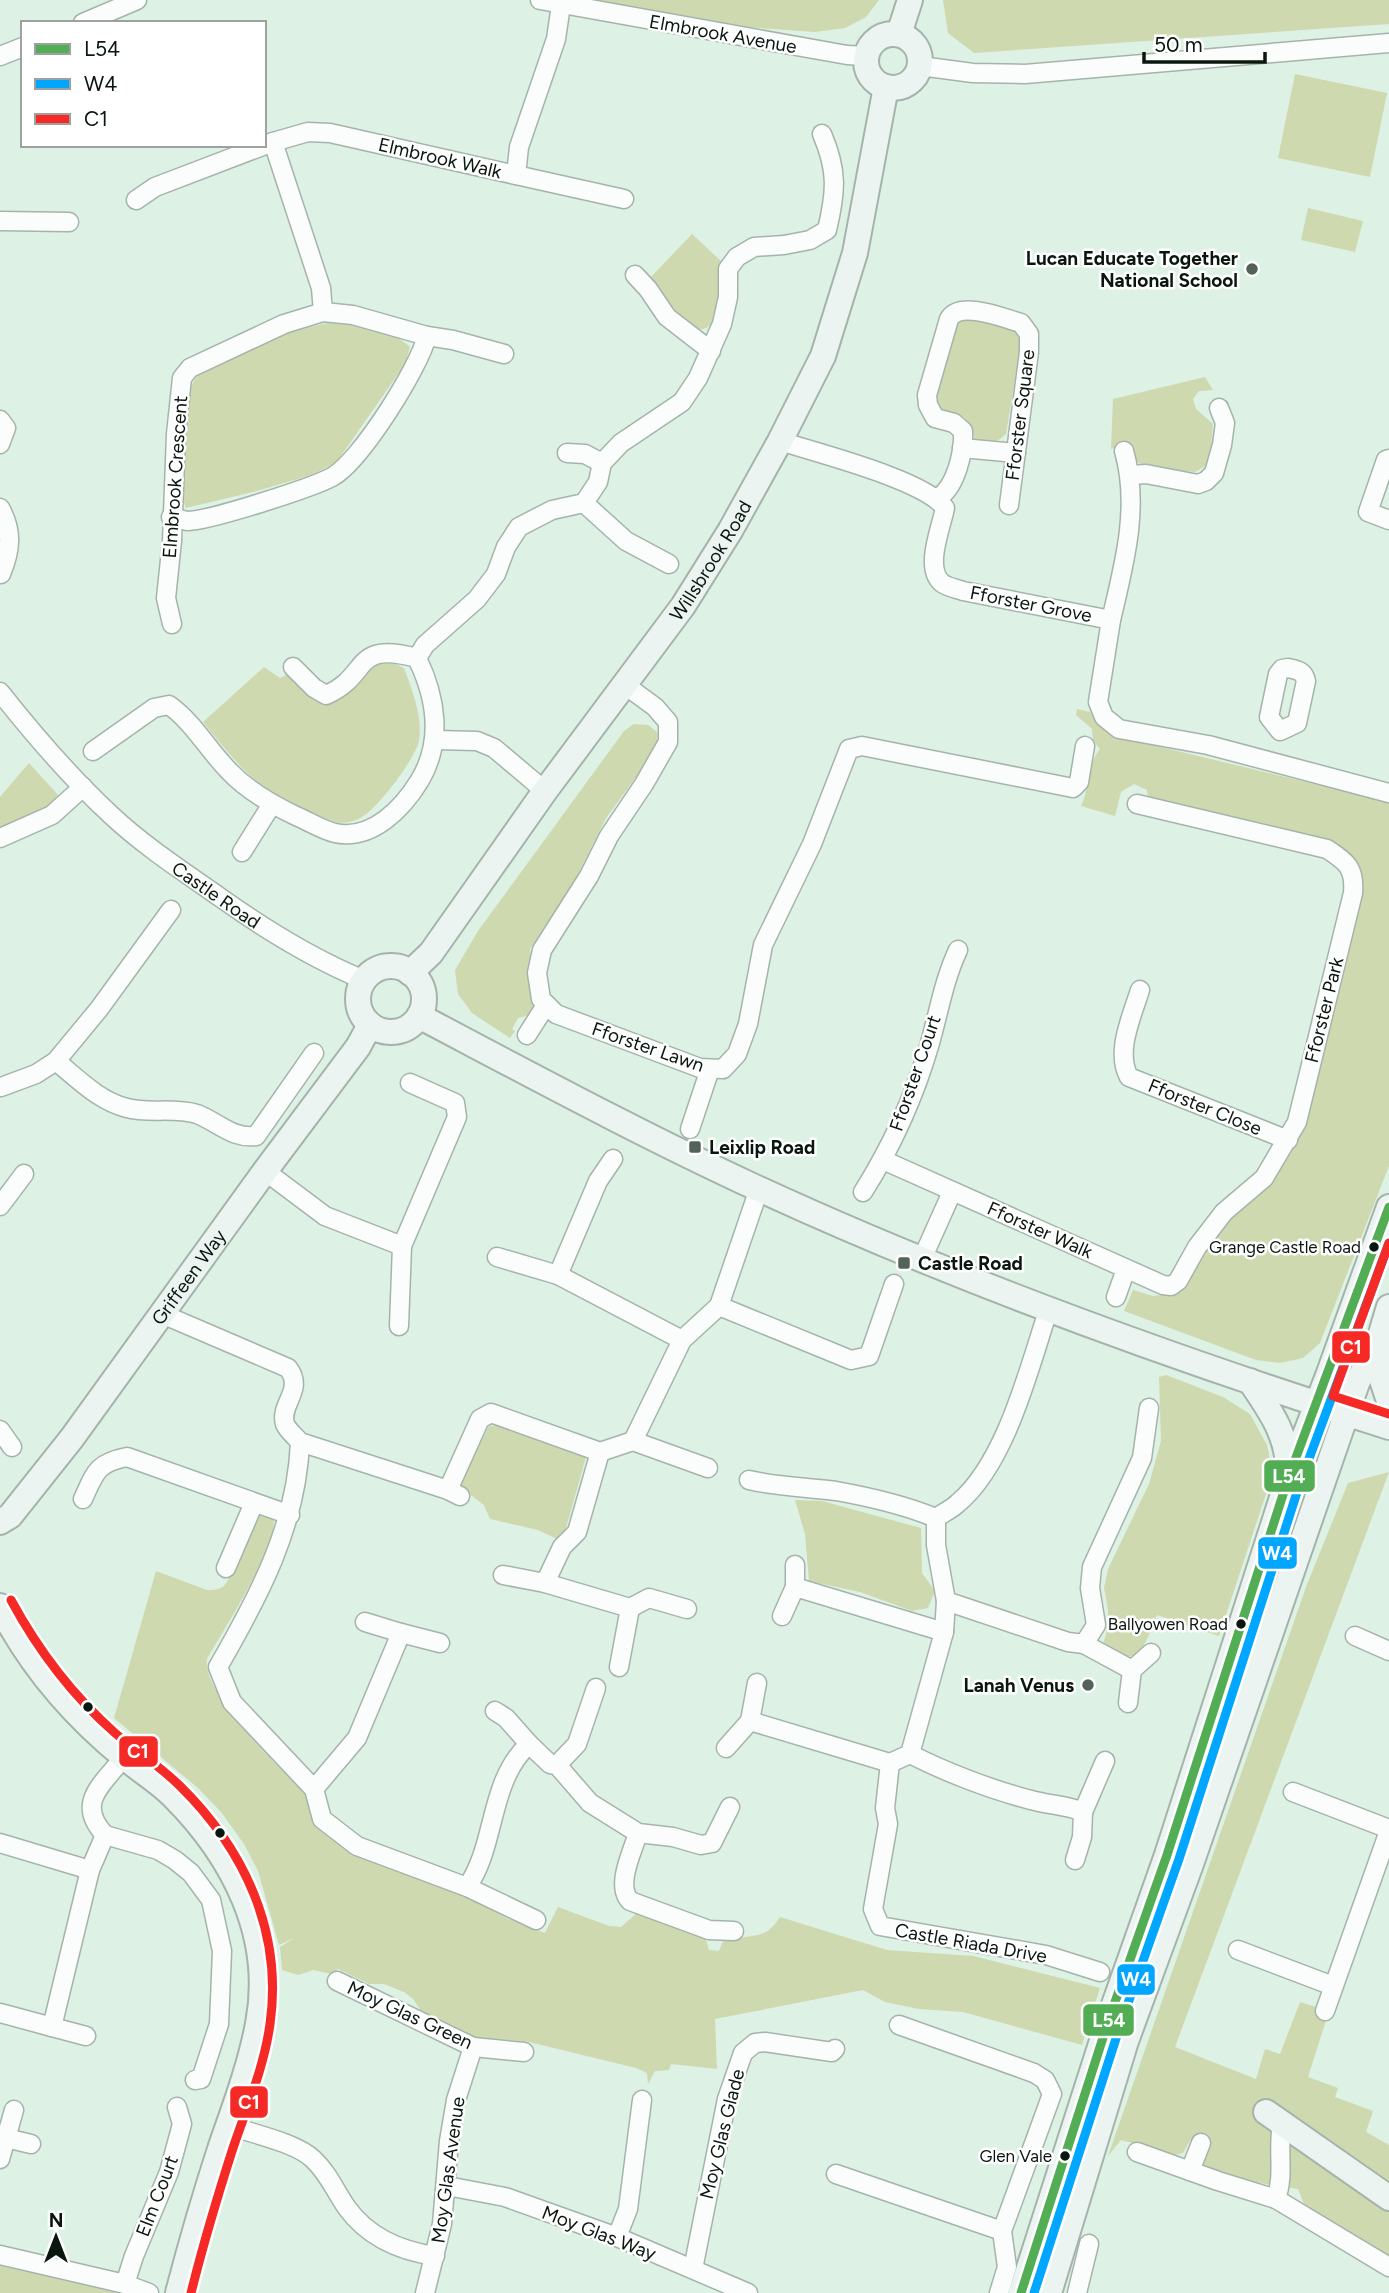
<svg xmlns="http://www.w3.org/2000/svg" width="1389" height="2293" font-family="Figtree,sans-serif">
  <style>
    .green { fill: #cfd9af }
    .lines { fill: none; stroke-linecap: round; stroke-linejoin: round }
    .street-casing { stroke: #a5b4ab; stroke-width: 21 }
    .secondary-casing { stroke: #a5b4ab; stroke-width: 28 }
    .street { stroke: #fafdfb; stroke-width: 18 }
    .secondary { stroke: #ecf4f1; stroke-width: 24 }
    .bus-1-casing { stroke: #fff; stroke-width: 14 }
    .bus-2-casing { stroke: #fff; stroke-width: 14 }
    .bus-3-casing { stroke: #fff; stroke-width: 14 }
    .bus-1 { stroke: #52ad55; stroke-width: 9 }
    .bus-2 { stroke: #00a6ff; stroke-width: 9 }
    .bus-3 { stroke: #f52a26; stroke-width: 9 }
    .poi-dot { fill: #54635a; stroke: #fff; stroke-width: 2.5 }
    .bus-dot { fill: #0a170f; stroke: #fff; stroke-width: 2.5 }
    .labels { text-anchor: middle; dominant-baseline: central; stroke-width: 5; stroke-linejoin: round; paint-order: stroke }
    .bus-label { font-size: 17px; fill: #0a170f; stroke: #fff; text-anchor: end }
    .street-label { font-size: 19px; fill: #0a170f; stroke: #fff }
    .poi-label { font-size: 19px; font-weight: bold; fill: #0a170f; stroke: #fff; text-anchor: end }
    .line-badge { stroke: #fff; stroke-width: 2.5 }
    .badge-label { font-size: 19px; text-anchor: middle; font-weight: bold; fill: #fff }
  </style>
  <rect width="100%" height="100%" fill="#ddf1e4"/>
  <path class="green" d="M 579,0 L 879,0 L 866,17 L 845,28 L 815,32 L 704,24 Z
    M 943,0 L 1389,0 L 1389,24 L 974,53 L 948,33 Z
    M 1295,74 L 1387,93 L 1370,177 L 1278,158 Z
    M 1308,208 L 1363,221 L 1355,252 L 1301,240 Z
    M 692,234 L 723,263 L 719,300 L 713,324 C 710,325 705,329 703,329 C 688,332 660,290 650,278 Z
    M 961,316 L 1015,327 L 1019,332 L 1021,344 L 1006,434 L 1000,439 L 988,444 L 975,439 L 971,427 L 964,417 L 940,412 L 933,396 L 954,318 Z
    M 328,323 C 356,326 388,327 410,347 L 405,364 L 336,463 L 311,475 L 257,491 L 186,508 L 182,498 L 181,480 L 188,391 L 201,370 L 292,331 Z
    M 1205,377 L 1213,390 L 1199,391 L 1193,399 L 1196,409 L 1213,424 L 1211,448 L 1205,466 L 1195,472 L 1151,468 L 1139,463 L 1133,458 L 1129,445 L 1111,449 L 1113,399 Z
    M 387,660 L 404,668 C 412,690 423,717 419,741 C 415,759 378,808 362,817 C 358,820 347,823 341,823 C 335,823 327,819 321,817 C 269,804 235,762 203,722 L 264,667 L 280,678 L 288,674 L 313,698 L 326,704 L 336,700 L 368,668 Z
    M 1077,709 L 1090,712 L 1095,720 L 1111,735 L 1389,802 L 1389,1166 L 1320,1343 L 1303,1358 L 1280,1363 L 1256,1360 L 1124,1311 L 1133,1290 L 1153,1296 L 1169,1294 L 1230,1215 L 1256,1194 L 1280,1168 L 1299,1132 L 1354,860 L 1148,798 L 1147,790 L 1134,784 L 1121,792 L 1115,816 L 1081,806 C 1090,788 1087,764 1100,749 L 1093,740 L 1092,729 L 1076,715 Z
    M 634,724 L 648,725 L 657,732 L 657,743 L 644,766 L 606,818 L 575,880 L 530,949 L 533,1014 L 518,1018 L 512,1029 L 515,1031 L 510,1038 L 472,1013 L 458,994 L 455,970 L 478,931 L 624,731 Z
    M 29,763 L 58,795 L 49,808 L 0,830 L 0,797 Z
    M 1166,1375 L 1223,1397 L 1250,1414 L 1267,1445 L 1271,1464 L 1267,1491 L 1219,1636 L 1157,1615 C 1143,1647 1140,1673 1103,1644 L 1107,1631 L 1108,1610 L 1104,1588 L 1108,1569 L 1149,1484 L 1161,1441 L 1159,1377 Z
    M 500,1425 L 580,1449 L 586,1457 L 566,1528 L 557,1539 L 538,1530 L 490,1519 L 484,1505 L 459,1486 L 489,1426 Z
    M 1389,1472 L 1175,2047 L 1256,2079 L 1265,2049 L 1280,2054 L 1300,2002 L 1329,2011 L 1308,2077 L 1338,2088 L 1335,2097 L 1373,2111 L 1366,2132 L 1389,2145 L 1389,2255 L 1328,2220 L 1304,2204 L 1298,2189 C 1264,2185 1233,2178 1202,2165 L 1203,2144 L 1191,2139 L 1183,2153 L 1175,2155 L 1121,2140 L 1108,2156 L 1306,1587 L 1348,1483 Z
    M 795,1500 L 822,1501 L 921,1528 L 922,1573 L 935,1591 L 928,1608 L 912,1611 L 860,1592 L 809,1581 L 805,1534 Z
    M 261,1513 L 273,1517 C 282,1540 221,1634 207,1659 C 201,1692 279,1769 304,1791 C 309,1802 308,1812 315,1823 L 465,1895 L 508,1919 L 545,1933 L 558,1907 L 609,1926 L 621,1927 L 638,1912 L 705,1937 L 709,1950 L 719,1951 L 723,1941 C 748,1933 764,1943 780,1917 L 887,1950 L 973,1956 L 1100,1988 L 1082,2045 L 963,2012 L 919,2009 L 885,2002 L 863,1990 L 715,2019 L 717,2069 L 671,2064 L 669,2070 L 655,2071 L 648,2084 L 647,2073 L 636,2068 L 529,2042 L 467,2036 L 456,2032 L 454,2027 L 426,2018 L 413,1999 L 404,1992 L 384,1984 L 369,1984 L 338,1969 L 332,1974 L 313,1970 L 298,1975 L 282,1970 L 280,1947 L 294,1938 L 279,1945 L 258,1871 L 244,1844 L 221,1812 L 198,1788 L 114,1718 L 156,1571 L 207,1590 C 213,1590 219,1590 224,1586 C 234,1576 246,1533 253,1517 Z
    M 0,2261 L 118,2293 L 0,2293 Z"/>
  <g class="lines">
    <g class="street-casing">
      <g id="street">
        <path d="M 540,0 L 847,55 L 866,56"/>
        <path d="M 83,23 L 137,0"/>
        <path d="M 0,56 L 23,47"/>
        <path d="M 920,66 L 973,73 L 1025,74 L 1389,43"/>
        <path d="M 273,142 L 321,288 L 323,312"/>
        <path d="M 516,175 L 624,199"/>
        <path d="M 136,200 L 155,187 L 273,142 L 308,132 L 330,133 L 516,175 L 519,147 L 556,39 L 561,5"/>
        <path d="M 0,221 L 69,222"/>
        <path d="M 635,275 L 648,289 L 667,317 L 711,351"/>
        <path d="M 0,420 L 6,428 L 0,444"/>
        <path d="M 780,441 C 817,453 925,480 945,508 C 941,528 924,568 942,583 C 947,587 957,589 963,591 L 1111,620 L 1098,702 L 1104,717 L 1119,729 L 1208,745 L 1389,793"/>
        <path d="M 962,448 L 1016,453"/>
        <path d="M 567,453 L 585,454 L 602,463"/>
        <path d="M 1389,459 L 1386,460 L 1368,512 L 1389,520"/>
        <path d="M 1131,475 L 1146,474 L 1198,484 L 1206,481 L 1214,473 L 1222,445 L 1225,423 L 1219,408"/>
        <path d="M 938,498 C 956,487 964,452 963,431 L 954,423 L 935,418 L 928,405 L 927,395 L 949,319 C 960,300 1003,318 1021,323 L 1029,334 L 1029,352 L 1009,505"/>
        <path d="M 584,503 L 626,541 L 669,564"/>
        <path d="M 0,508 C 13,531 11,550 1,574"/>
        <path d="M 171,517 C 176,518 182,520 187,521 C 209,521 311,488 332,477 C 360,462 419,368 427,336"/>
        <path d="M 1111,620 C 1124,565 1140,507 1124,451"/>
        <path d="M 172,624 L 166,598 L 172,541 L 176,434 L 182,378 L 190,368 L 284,324 L 323,312 L 353,315 L 427,336 L 453,340 L 504,354"/>
        <path d="M 293,667 L 314,688 L 326,695 C 371,676 351,640 417,658"/>
        <path d="M 1288,668 C 1297,670 1304,671 1306,681 L 1297,723 L 1280,731 L 1269,717 L 1278,674 L 1282,669 Z"/>
        <path d="M 625,685 L 655,707 L 668,722 L 668,742 L 644,784 L 609,836 L 589,876 L 542,950 L 537,973 L 541,999 L 556,1014 L 700,1068 L 723,1069 L 737,1054 L 748,1024 L 763,945 L 812,844 L 849,749 L 862,746 L 1073,788 L 1079,782 L 1085,746"/>
        <path id="s1" d="M 0,692 C 34,735 70,777 111,815 C 144,846 184,872 221,898 C 266,930 313,959 364,980"/>
        <path d="M 435,740 L 477,741 L 494,748 L 545,791"/>
        <path d="M 93,751 L 154,708 L 169,705 C 194,723 208,750 230,772 C 248,791 273,805 296,816 C 308,821 322,830 335,833 C 372,841 403,808 420,780 C 443,741 436,697 417,658 L 425,645 L 477,599 L 496,574 L 506,547 L 519,527 L 552,510 L 584,503 L 598,482 L 602,463 L 621,443 L 682,402 L 698,378 L 722,324 L 728,297 L 728,269 L 737,257 L 754,247 L 784,245 L 810,240 L 827,230 C 836,192 838,171 822,134"/>
        <path d="M 0,838 L 52,815 L 83,787"/>
        <path d="M 242,852 L 272,804"/>
        <path d="M 1140,990 C 1132,1016 1115,1052 1129,1077 L 1288,1140"/>
        <path d="M 527,1035 L 546,1005"/>
        <path d="M 56,1061 C 78,1079 99,1101 127,1108 C 149,1114 174,1107 197,1114 C 218,1122 232,1139 256,1136 L 314,1053"/>
        <path d="M 1,1087 L 36,1074 L 56,1061 L 99,1009 L 171,910"/>
        <path d="M 690,1129 L 710,1069"/>
        <path d="M 883,1160 L 1163,1285 L 1171,1286 L 1178,1281 L 1197,1247 L 1224,1212 L 1264,1178 L 1297,1122 L 1353,893 C 1355,868 1347,862 1327,849 L 1137,804"/>
        <path d="M 265,1171 L 325,1216 L 402,1246 L 399,1326"/>
        <path d="M 863,1192 C 892,1146 915,1095 930,1043 C 939,1011 944,980 958,950"/>
        <path d="M 0,1206 L 24,1174"/>
        <path d="M 402,1246 L 457,1117 L 455,1103 L 410,1083"/>
        <path d="M 497,1257 L 558,1275 L 682,1340"/>
        <path d="M 922,1259 L 952,1192"/>
        <path d="M 558,1275 L 598,1181 L 613,1159"/>
        <path d="M 1116,1297 L 1126,1269"/>
        <path d="M 719,1306 L 851,1360 L 869,1356 L 894,1284"/>
        <path d="M 162,1314 L 288,1368 C 305,1390 279,1404 285,1424 C 288,1431 295,1436 300,1442 L 448,1490 L 460,1496"/>
        <path d="M 0,1430 L 12,1447"/>
        <path d="M 633,1441 L 708,1468"/>
        <path d="M 300,1442 C 297,1525 259,1596 218,1667 L 232,1702 L 314,1789 L 322,1819 L 357,1846 L 467,1887 C 497,1844 488,1782 529,1744 L 550,1764 L 557,1765 L 590,1803 L 638,1833 L 673,1837 L 701,1845 L 712,1843 L 730,1807"/>
        <path d="M 749,1480 C 778,1487 807,1487 836,1491 C 870,1497 904,1505 936,1518"/>
        <path d="M 448,1490 L 480,1419 L 491,1413 L 600,1452"/>
        <path d="M 83,1499 C 95,1473 96,1463 127,1457 L 290,1515"/>
        <path d="M 936,1518 L 936,1545 L 946,1601 L 944,1632 L 910,1754 L 890,1763 L 885,1808 L 888,1824 L 873,1909 L 880,1926 L 1046,1955 L 1100,1972"/>
        <path d="M 936,1518 C 943,1513 952,1509 958,1503 C 1006,1463 1029,1368 1048,1311"/>
        <path d="M 795,1565 L 795,1587"/>
        <path d="M 226,1568 L 254,1503"/>
        <path d="M 503,1575 L 545,1583"/>
        <path d="M 946,1601 L 1068,1642 L 1084,1644 L 1096,1625 L 1090,1588 L 1092,1567 L 1142,1458 L 1149,1408"/>
        <path d="M 630,1608 L 649,1598 L 687,1609"/>
        <path d="M 782,1616 L 795,1587 L 944,1632"/>
        <path d="M 401,1633 L 440,1643"/>
        <path d="M 1355,1636 L 1389,1651"/>
        <path d="M 1084,1644 L 1132,1670 L 1128,1703"/>
        <path d="M 619,1667 L 630,1608 L 545,1583 L 562,1547 L 577,1532 L 600,1452 L 633,1441 L 682,1340 L 719,1306 L 759,1189"/>
        <path d="M 1132,1670 L 1151,1653"/>
        <path d="M 495,1711 L 506,1718 L 529,1744"/>
        <path d="M 750,1721 L 757,1683"/>
        <path d="M 726,1748 L 750,1721 L 890,1763"/>
        <path d="M 910,1754 C 945,1772 992,1790 1031,1800 C 1049,1805 1066,1805 1083,1812 L 1105,1761"/>
        <path d="M 557,1765 L 577,1744 L 596,1688"/>
        <path d="M 314,1789 L 357,1738 L 401,1633 L 365,1622"/>
        <path d="M 1293,1792 L 1389,1829"/>
        <path d="M 638,1833 C 633,1851 615,1885 630,1901 L 709,1930 L 734,1931"/>
        <path d="M 105,1835 L 158,1850 L 175,1860 L 191,1873 L 211,1900 L 222,1951 L 219,2024 L 201,2079 L 195,2080"/>
        <path d="M 105,1835 C 75,1803 102,1785 124,1757"/>
        <path d="M 0,1843 L 90,1870"/>
        <path d="M 1075,1860 L 1082,1837 L 1083,1812"/>
        <path d="M 467,1887 L 536,1920"/>
        <path d="M 1238,1950 L 1333,1986"/>
        <path d="M 337,1981 L 473,2047 L 524,2052"/>
        <path d="M 1325,2011 L 1389,1831"/>
        <path d="M 0,2013 L 52,2027 L 90,1870 L 105,1835"/>
        <path d="M 899,2025 L 1034,2073 L 1045,2080 L 1052,2094 L 1002,2231 L 1007,2267 L 999,2293"/>
        <path d="M 52,2027 L 86,2036"/>
        <path d="M 228,2125 C 252,2134 295,2142 313,2159 C 329,2174 335,2191 347,2208 C 368,2237 401,2251 435,2256"/>
        <path d="M 1282,2125 C 1277,2150 1285,2174 1276,2199 L 1389,2267"/>
        <path d="M 6,2138 L 31,2144"/>
        <path d="M 1137,2152 L 1218,2181 L 1276,2199"/>
        <path d="M 0,2159 L 14,2110"/>
        <path d="M 1190,2171 L 1201,2143"/>
        <path d="M 836,2174 L 1002,2231"/>
        <path d="M 447,2186 L 505,2197 L 617,2237 L 748,2293"/>
        <path d="M 617,2237 L 628,2209 L 642,2100"/>
        <path d="M 0,2255 L 125,2284 L 149,2293"/>
        <path d="M 693,2269 L 727,2099 L 743,2053 L 755,2043 L 765,2042 L 832,2052 L 835,2049"/>
        <path d="M 125,2284 L 134,2256 L 169,2172 L 182,2124 L 177,2107"/>
        <path d="M 425,2293 L 442,2224 L 449,2141 L 456,2100 L 473,2047"/>
        <path d="M 1077,2293 L 1089,2244"/>
      </g>
    </g>
    <g class="secondary-casing">
      <g id="secondary">
        <circle cx="893" cy="61" r="27"/>
        <path d="M 899,34 L 910,0"/>
        <circle cx="391" cy="999" r="33"/>
        <path id="s2" d="M 410,973 L 431,953 L 545,791 L 683,606 L 730,531 L 780,441 L 823,356 L 855,253 L 886,87"/>
        <path d="M 419,1016 C 531,1075 644,1136 759,1189 C 963,1283 1175,1359 1389,1427"/>
        <path d="M 1380,1341 L 1382,1380 L 1389,1401"/>
        <path d="M 1250,1381 C 1270,1410 1290,1438 1288,1475"/>
        <path id="s3" d="M 0,1522 L 10,1516 L 72,1438 L 265,1171 L 358,1047 L 370,1025"/>
        <path d="M 0,1606 C 30,1665 72,1714 123,1756 C 139,1770 158,1781 173,1796 C 233,1856 275,1936 258,2024 C 250,2066 235,2106 221,2146 C 205,2195 191,2243 178,2293"/>
        <path d="M 1266,2112 L 1389,2198"/>
        <path d="M 1021,2293 L 1109,2019 L 1167,1855 L 1288,1479 L 1329,1373 L 1389,1207"/>
        <path d="M 1049,2293 L 1126,2041 L 1191,1864 L 1357,1383 L 1380,1337 L 1389,1307"/>
      </g>
    </g>
    <use href="#street" class="street"/>
    <use href="#secondary" class="secondary"/>
    <g class="bus-1-casing">
      <path id="bus-1" d="M 1021,2293 L 1109,2019 L 1167,1855 L 1288,1479 L 1389,1207"/>
    </g>
    <g class="bus-2-casing">
      <path id="bus-2" d="M 1034,2293 L 1121,2023 L 1179,1859 L 1300,1483 L 1389,1243"/>
    </g>
    <g class="bus-3-casing">
      <path id="bus-3" d="M 1389,1243 L 1333,1396 L 1389,1414
        M 11,1600 C 38,1650 72,1695 115,1733 C 136,1751 160,1766 180,1786 C 245,1850 283,1933 270,2024 C 264,2068 246,2109 232,2151 C 217,2198 203,2245 191,2293"/>
    </g>
    <use href="#bus-1" class="bus-1"/>
    <use href="#bus-2" class="bus-2"/>
    <use href="#bus-3" class="bus-3"/>
  </g>
  <g class="poi-dot">
    <circle cx="1252" cy="269" r="7"/>
    <rect x="688" y="1140" width="14" height="14" rx="3.5"/>
    <rect x="897" y="1256" width="14" height="14" rx="3.5"/>
    <circle cx="1088" cy="1685" r="7"/>
  </g>
  <g class="bus-dot">
    <circle cx="1374" cy="1247" r="6"/>
    <circle cx="1241" cy="1624" r="6"/>
    <circle cx="88" cy="1707" r="6"/>
    <circle cx="220" cy="1833" r="6"/>
    <circle cx="1065" cy="2156" r="6"/>
  </g>
  <g class="labels">
    <g class="bus-label">
      <text x="1361" y="1247">Grange Castle Road</text>
      <text x="1228" y="1624">Ballyowen Road</text>
      <text x="1052" y="2156">Glen Vale</text>
    </g>
    <g class="street-label">
      <text transform="translate(723 34) rotate(10)">Elmbrook Avenue</text>
      <text transform="translate(440 158) rotate(13)">Elmbrook Walk</text>
      <text transform="translate(1020 415) rotate(-83)">Fforster Square</text>
      <text transform="translate(175 477) rotate(-86)">Elmbrook Crescent</text>
      <text stroke="none"><textPath href="#s2" startOffset="511">Willsbrook Road</textPath></text>
      <text transform="translate(1031 604) rotate(11)">Fforster Grove</text>
      <text stroke="none"><textPath href="#s1" startOffset="298">Castle Road</textPath></text>
      <text transform="translate(1324 1010) rotate(-76)">Fforster Park</text>
      <text transform="translate(648 1047) rotate(19)">Fforster Lawn</text>
      <text transform="translate(915 1073) rotate(-71)">Fforster Court</text>
      <text transform="translate(1205 1107) rotate(22)">Fforster Close</text>
      <text transform="translate(1040 1230) rotate(24)">Fforster Walk</text>
      <text stroke="none"><textPath href="#s3" startOffset="310">Griffeen Way</textPath></text>
      <text transform="translate(971 1943) rotate(10)">Castle Riada Drive</text>
      <text transform="translate(410 2015) rotate(25)">Moy Glas Green</text>
      <text transform="translate(722 2134) rotate(-76)">Moy Glas Glade</text>
      <text transform="translate(448 2170) rotate(-82)">Moy Glas Avenue</text>
      <text transform="translate(157 2196) rotate(-69)">Elm Court</text>
      <text transform="translate(599 2233) rotate(21)">Moy Glas Way</text>
    </g>
    <g class="poi-label">
      <text x="1238" y="258">Lucan Educate Together<tspan x="1238" dy="22">National School</tspan></text>
      <text x="709" y="1147" text-anchor="start">Leixlip Road</text>
      <text x="918" y="1263" text-anchor="start">Castle Road</text>
      <text x="1074" y="1685">Lanah Venus</text>
    </g>
  </g>
  <g class="line-badge">
    <rect x="1331" y="1330" width="40" height="34" rx="7" fill="#f52a26"/>
    <rect x="1263" y="1459" width="53" height="34" rx="7" fill="#52ad55"/>
    <rect x="1257" y="1536" width="41" height="34" rx="7" fill="#00a6ff"/>
    <rect x="118" y="1735" width="41" height="33" rx="7" fill="#f52a26"/>
    <rect x="1116" y="1963" width="40" height="33" rx="7" fill="#00a6ff"/>
    <rect x="1082" y="2003" width="53" height="34" rx="7" fill="#52ad55"/>
    <rect x="229" y="2085" width="40" height="34" rx="7" fill="#f52a26"/>
  </g>
  <g class="badge-label">
    <text x="1351" y="1354">C1</text>
    <text x="1289" y="1483">L54</text>
    <text x="1277" y="1560">W4</text>
    <text x="138" y="1758">C1</text>
    <text x="1136" y="1986">W4</text>
    <text x="1109" y="2027">L54</text>
    <text x="249" y="2109">C1</text>
  </g>
  <rect x="21" y="21" width="245" height="126" fill="#ffffff" stroke="#9da29f" stroke-width="2"/>
  <rect x="35" y="44" width="35" height="10" fill="#52ad55" stroke="#9da29f" stroke-width="2"/>
  <text x="84" y="56" font-size="21" fill="#0a170f">L54</text>
  <rect x="35" y="79" width="35" height="10" fill="#00a6ff" stroke="#9da29f" stroke-width="2"/>
  <text x="84" y="91" font-size="21" fill="#0a170f">W4</text>
  <rect x="35" y="114" width="35" height="10" fill="#f52a26" stroke="#9da29f" stroke-width="2"/>
  <text x="84" y="126" font-size="21" fill="#0a170f">C1</text>
  <g transform="translate(56 2237)" stroke="#ffffff" stroke-width="5" paint-order="stroke">
  <path d="M0-5L12 26L0 18L-12 26Z" fill="#0a170f"/>
  <text y="-10" font-size="19" font-weight="bold" text-anchor="middle" fill="#0a170f">N</text>
  </g>
  <path d="M1144 52v10h121v-10" fill="none" stroke="#0a170f" stroke-width="3.5"/>
  <text x="1154" y="52" font-size="21" fill="#0a170f" stroke="#ffffff" stroke-width="5" paint-order="stroke">50 m</text>
</svg>
